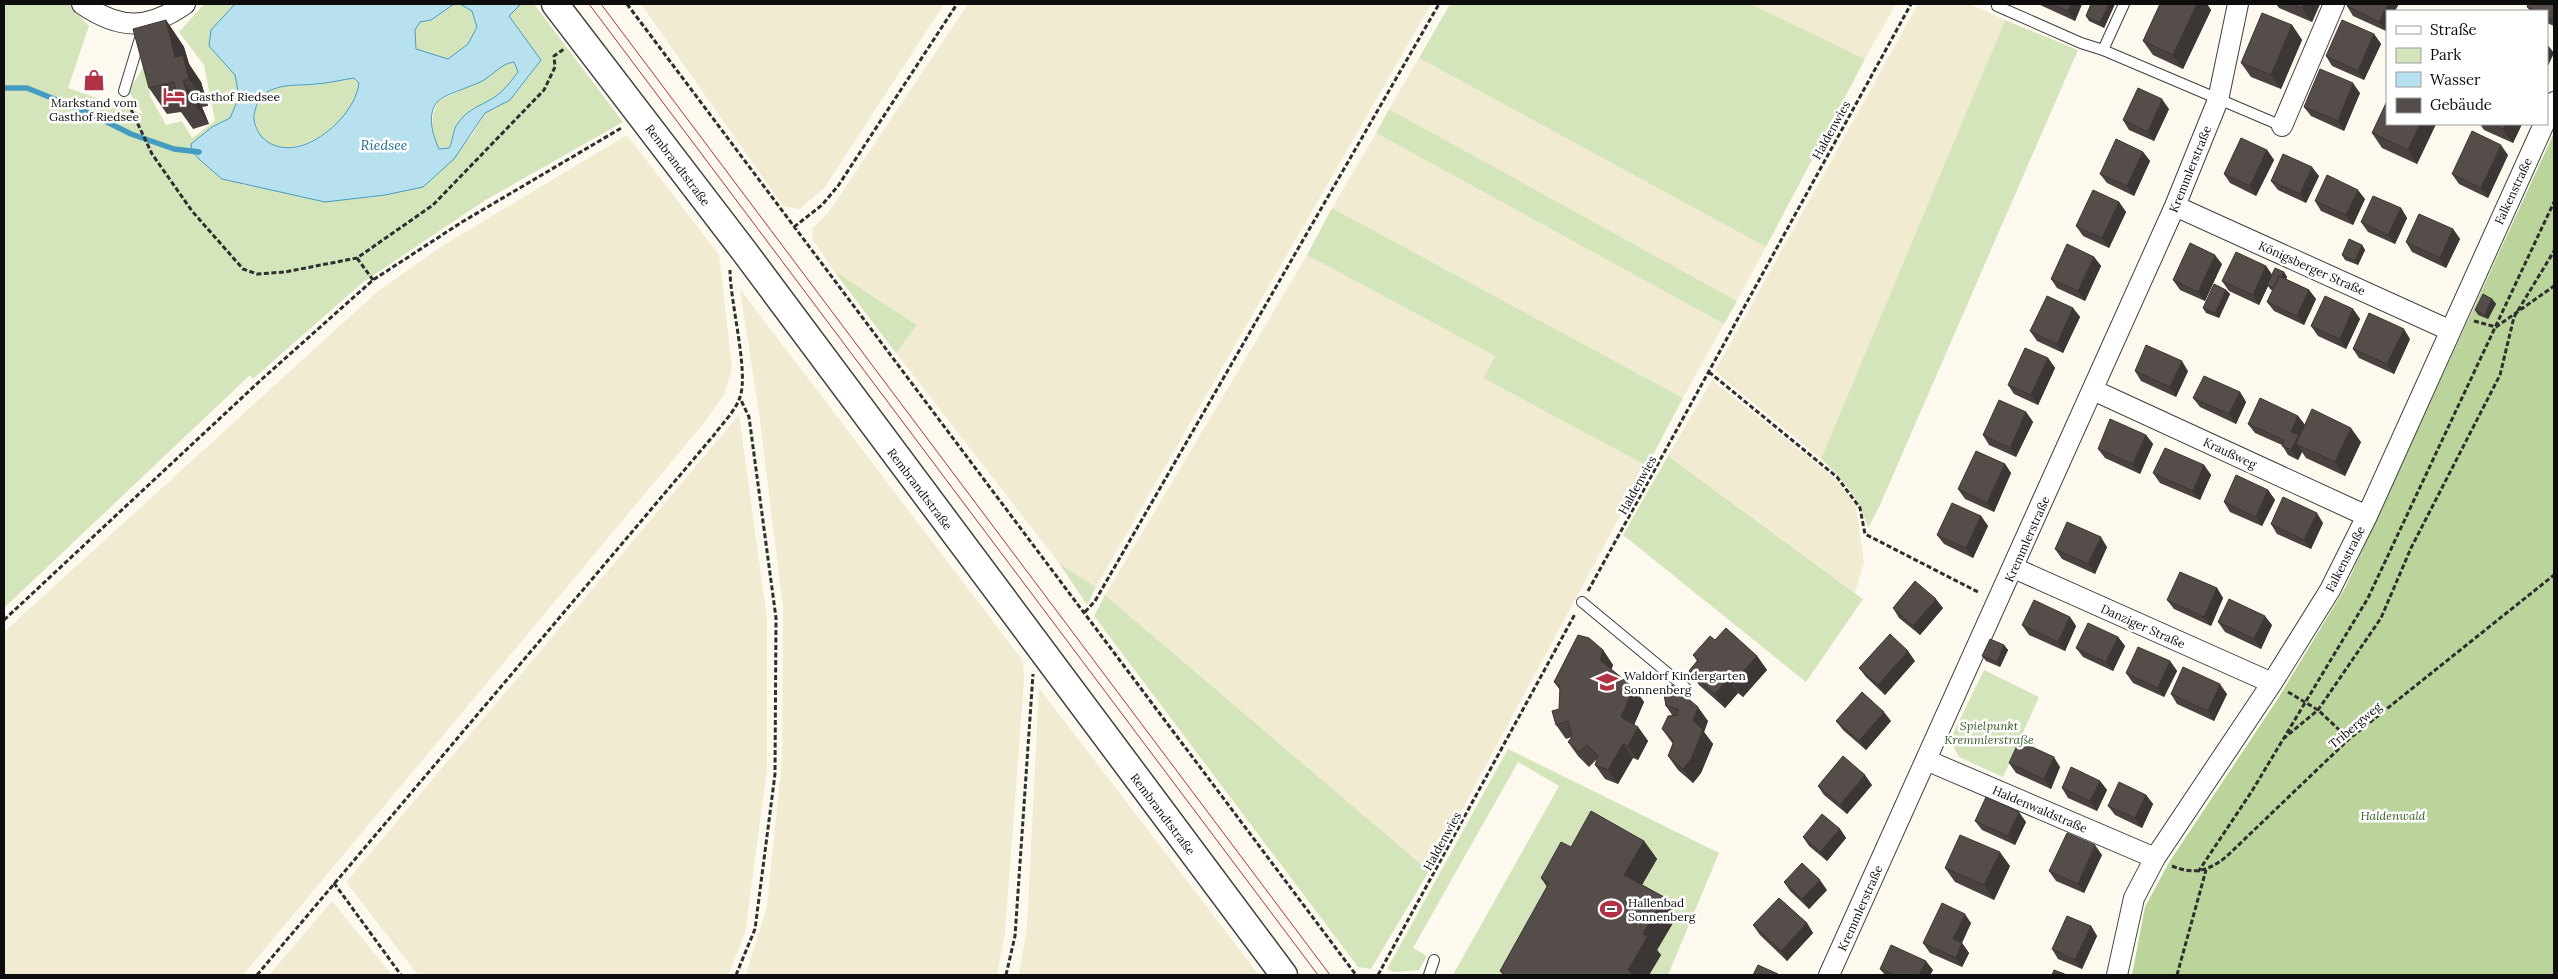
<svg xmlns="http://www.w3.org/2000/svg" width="2558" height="979" font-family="Lora,serif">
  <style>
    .farmland { fill: #f1ebd1 }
    .green { fill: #d5e5bb }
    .forest { fill: #bbd49c }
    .water { fill: #b8e1f0; stroke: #469cc0; fill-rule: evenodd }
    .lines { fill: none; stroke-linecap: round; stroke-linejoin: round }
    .stream { stroke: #469cc0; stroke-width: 5.5 }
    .service-casing { stroke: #404040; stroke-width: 12 }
    .minor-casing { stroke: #404040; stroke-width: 22 }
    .tertiary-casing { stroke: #404040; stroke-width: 29 }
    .path { stroke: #2f2f2f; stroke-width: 3; stroke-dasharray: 5 2.5; stroke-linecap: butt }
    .service { stroke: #fff; stroke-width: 10 }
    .minor { stroke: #fff; stroke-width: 20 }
    .tertiary { stroke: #fff; stroke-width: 26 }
    .tram { stroke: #b03245; stroke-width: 1 }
    .wall { fill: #494240 }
    .shaded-wall { fill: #3c3634 }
    .building { fill: #554d4a; stroke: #3c3634 }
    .labels { text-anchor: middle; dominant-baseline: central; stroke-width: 5; stroke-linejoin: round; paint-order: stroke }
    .poi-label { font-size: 12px; fill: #0d0d0d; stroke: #fff; text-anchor: start }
    .street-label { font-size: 12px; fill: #0d0d0d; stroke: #fff }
    .park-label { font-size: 12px; font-style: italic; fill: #365e23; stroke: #fff }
    .water-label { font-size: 14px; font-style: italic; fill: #226d93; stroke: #fff }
  </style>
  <rect width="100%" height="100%" fill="#fdf9ee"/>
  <path class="farmland" d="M 641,4 L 944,4 L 825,187 L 800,209 L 783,206 Z
    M 968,4 L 1431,4 L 1096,587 L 1059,563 L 896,353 L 917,325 L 834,271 L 813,240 L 812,229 L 828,213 Z
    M 1751,4 L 1896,4 L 1865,59 Z
    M 1918,4 L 1969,4 L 2005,20 L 1821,459 L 1715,371 Z
    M 1419,58 L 1766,247 L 1737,301 L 1389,109 Z
    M 1376,133 L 1724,324 L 1683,398 L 1332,208 Z
    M 627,135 L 719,255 L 732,368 L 724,395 L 703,424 L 243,975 L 4,975 L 4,632 L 377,292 L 442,246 Z
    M 1307,255 L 1495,356 L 1483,378 L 1647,466 L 1429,871 L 1105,595 Z
    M 740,289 L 1023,661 L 1024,680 L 1005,932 L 997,975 L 746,975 L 767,906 L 782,760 L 783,607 L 759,413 Z
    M 1712,380 L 1836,479 L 1856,506 L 1864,562 L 1855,593 L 1668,456 Z
    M 739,415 L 767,619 L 767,769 L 745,933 L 728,975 L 418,975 L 346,882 Z
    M 1039,688 L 1259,975 L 1019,975 L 1027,927 Z
    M 332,901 L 392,975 L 269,975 Z"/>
  <path class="green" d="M 4,4 L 69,4 L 89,26 L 68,88 L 143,114 L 129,91 L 147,61 L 150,96 L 166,125 L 182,121 L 192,138 L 215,121 L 204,65 L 179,32 L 204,4 L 235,4 L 211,30 L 224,62 L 235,75 L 239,97 L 230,118 L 212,127 L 243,185 L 385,195 L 471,137 L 485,113 L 510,100 L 530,75 L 509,16 L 521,4 L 534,4 L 623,122 L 484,201 L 362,283 L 253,379 L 250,375 L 4,608 Z
    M 454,4 L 460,4 L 472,11 L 477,27 L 468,44 L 448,59 L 416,49 L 415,29 L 420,22 L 431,20 Z
    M 1450,4 L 1751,4 L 1865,59 L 1766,247 L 1419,58 Z
    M 2005,20 L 2078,50 L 1880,505 L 1868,528 C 1860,499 1843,479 1821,459 Z
    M 514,62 L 518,72 C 511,81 503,92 493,98 C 480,106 468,109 458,123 C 453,129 453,141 449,149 L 439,150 C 431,132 430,119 438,101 L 485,79 L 502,65 Z
    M 354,78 L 359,83 C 358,98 352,108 342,120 C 325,139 267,167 257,128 C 255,123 253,119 255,113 C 257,104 259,97 268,92 C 284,84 296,85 312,85 C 326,84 340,80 354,78 Z
    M 1389,109 L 1737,301 L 1724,324 L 1376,133 Z
    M 1332,208 L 1683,398 L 1647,466 L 1483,378 L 1495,356 L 1307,255 Z
    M 834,271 L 917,325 L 896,353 Z
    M 1668,456 L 1863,599 L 1806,682 L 1623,535 Z
    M 1059,563 L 1096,587 L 1087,605 Z
    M 1105,595 L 1429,871 L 1371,969 L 1358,967 L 1094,616 Z
    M 1984,670 L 2039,697 L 2003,777 L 1959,757 L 1950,740 Z
    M 1508,749 L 1719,853 L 1668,975 L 1453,975 L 1559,786 L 1518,762 L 1413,948 L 1427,956 L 1419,970 L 1394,972 L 1387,969 Z"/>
  <path class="forest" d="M 2554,133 L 2554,975 L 2132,975 L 2145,907 L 2168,864 L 2277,700 L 2345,588 Z"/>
  <path class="water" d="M 235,4 L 454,4 L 431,20 L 420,22 L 415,30 L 416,49 L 448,59 L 468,44 L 477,27 L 472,11 L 460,4 L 521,4 L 509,16 L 541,60 L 510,100 L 485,113 L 454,159 L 423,187 L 385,195 L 325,202 L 222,179 L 200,160 L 192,151 L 191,144 L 212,127 L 230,118 L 239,97 L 235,75 L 209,46 L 211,30 ZM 514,62 L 518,72 C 511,81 503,92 493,98 C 480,106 468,109 458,123 C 453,129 453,141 449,148 L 439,149 C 433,136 426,114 438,101 C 445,94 474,86 484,80 C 495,73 501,64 514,62 ZM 354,78 L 359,83 C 355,120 293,171 261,136 C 257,131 253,121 254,115 C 256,105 259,97 267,92 C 284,83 298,86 316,84 C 329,83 341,80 354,78 Z"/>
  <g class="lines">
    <path class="stream" d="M 4,88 L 27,88 L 89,113 L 131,134 L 174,149 L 199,152"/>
    <g class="service-casing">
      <path id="service" d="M 2124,4 L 2103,50 L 2282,126
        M 1997,6 L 2081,43 L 2103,50
        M 124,91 L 141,35
        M 1582,602 L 1687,689
        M 1429,975 L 1434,960"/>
    </g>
    <g class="minor-casing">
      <path id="minor" d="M 82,4 C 120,30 148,30 185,4
        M 2547,118 L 2554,102
        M 2282,126 L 2334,4
        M 2175,206 L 2449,330
        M 2093,390 L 2367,516
        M 2014,568 L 2272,683
        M 1926,760 L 2155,858
        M 1829,975 L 2175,206 L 2218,100 L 2238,4
        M 2117,975 L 2134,898 L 2155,858 L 2272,683 L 2330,590 L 2367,516 L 2544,124"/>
    </g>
    <g class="tertiary-casing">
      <path id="tertiary" d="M 555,4 L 744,251 L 1284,975"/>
    </g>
    <path class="path" d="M 627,4 L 1356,975
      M 128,103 L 152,154 L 192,211 L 243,269 L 257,274 L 285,272 L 357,258 L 433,205 L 544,90 L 555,67 L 554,56 L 564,49
      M 794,227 L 822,205 L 838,186 L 957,4
      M 357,258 L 373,280
      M 2474,321 L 2496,327 L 2554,286
      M 1709,372 L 1837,477 L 1860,508 L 1865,534 L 1980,593
      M 1588,591 L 1911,4
      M 1085,612 L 1095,601 L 1439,4
      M 4,620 L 262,379 L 373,280 L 462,222 L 623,127
      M 2288,692 L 2318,710 L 2349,739
      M 2283,739 L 2318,710 L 2381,618 L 2411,548 L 2500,375 L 2514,317 L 2554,251
      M 2172,866 C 2194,875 2208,871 2226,857 L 2349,739 L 2554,575
      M 2198,872 L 2252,791 L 2368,598 L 2554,202
      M 334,883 L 401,975
      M 257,975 L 714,435 C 722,424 736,410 740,397 C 749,372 730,302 730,270
      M 736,975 L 755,929 L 775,774 L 776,618 L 749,417 L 740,398
      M 1006,975 L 1015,936 L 1033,674
      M 1378,975 L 1575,614
      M 2177,975 L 2206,870"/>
    <use href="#service" class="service"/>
    <use href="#minor" class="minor"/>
    <use href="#tertiary" class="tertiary"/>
    <path class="tram" d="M 589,4 L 1318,975
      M 601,4 L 1330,975"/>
  </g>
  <path class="wall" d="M 2038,4 L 2082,4 L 2075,21 Z
    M 2091,4 L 2115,4 L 2104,28 L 2089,21 L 2086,16 Z
    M 2160,4 L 2207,4 L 2211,10 L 2183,69 L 2153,55 L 2143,41 Z
    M 2276,4 L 2320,4 L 2312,22 L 2279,8 Z
    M 2554,4 L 2554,26 L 2547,23 L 2547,11 L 2530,11 L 2527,7 Z
    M 2347,6 L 2387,11 L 2387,30 L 2386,31 L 2353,16 Z
    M 166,20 L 184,47 L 189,64 L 201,82 L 208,106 L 202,107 L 209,124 L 193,129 L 181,112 L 167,114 L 149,88 Z
    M 2292,25 L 2302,40 L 2281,89 L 2251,77 L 2241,63 Z
    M 2374,34 L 2381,44 L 2364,80 L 2332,66 L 2326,56 Z
    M 2360,93 L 2344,131 L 2311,116 L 2304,107 Z
    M 2169,109 L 2154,141 L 2129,130 L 2123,120 Z
    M 2387,124 L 2436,124 L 2417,164 L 2382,148 L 2372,133 Z
    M 2480,124 L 2522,124 L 2513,143 L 2484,130 Z
    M 2267,150 L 2274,160 L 2256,196 L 2230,183 L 2224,174 Z
    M 2143,152 L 2150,161 L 2134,196 L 2107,183 L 2100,174 Z
    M 2508,155 L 2488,198 L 2459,184 L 2452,174 Z
    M 2319,176 L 2306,203 L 2278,190 L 2271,181 Z
    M 2365,199 L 2353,225 L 2321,211 L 2315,201 Z
    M 2119,202 L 2126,212 L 2109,248 L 2083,236 L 2076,226 Z
    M 2401,208 L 2407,218 L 2395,244 L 2368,232 L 2361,222 Z
    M 2453,229 L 2460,239 L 2446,268 L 2412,252 L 2406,242 Z
    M 2362,245 L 2365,250 L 2358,265 L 2345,260 L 2342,255 Z
    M 2094,257 L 2101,266 L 2085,301 L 2057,288 L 2051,279 Z
    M 2222,264 L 2205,301 L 2180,290 L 2173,280 Z
    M 2266,266 L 2272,275 L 2284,272 L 2287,277 L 2286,279 L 2309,290 L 2316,299 L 2304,325 L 2274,311 L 2267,302 L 2273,290 L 2271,290 L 2268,286 L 2259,305 L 2229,291 L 2222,281 Z
    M 2226,290 L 2230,294 L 2219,318 L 2206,313 L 2203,308 Z
    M 2492,299 L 2496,304 L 2488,319 L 2478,315 L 2475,310 Z
    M 2073,308 L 2080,317 L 2063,353 L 2037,341 L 2030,331 Z
    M 2353,309 L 2360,319 L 2346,349 L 2318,336 L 2311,326 Z
    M 2410,339 L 2394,374 L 2359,358 L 2353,349 Z
    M 2048,358 L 2055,368 L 2038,405 L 2014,394 L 2008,385 Z
    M 2135,371 L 2188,371 L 2176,397 L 2141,381 Z
    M 2240,392 L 2246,402 L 2236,424 L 2200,407 L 2193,398 Z
    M 2026,412 L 2033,422 L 2016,457 L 1989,445 L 1983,435 Z
    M 2298,416 L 2305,425 L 2361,442 L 2345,476 L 2306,458 L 2302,452 L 2298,460 L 2288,455 L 2282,445 L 2255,433 L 2248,424 Z
    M 2146,435 L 2153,444 L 2140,474 L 2105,458 L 2098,449 Z
    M 2005,464 L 2011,473 L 1994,512 L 1965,499 L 1958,489 Z
    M 2204,465 L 2211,475 L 2200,500 L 2160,483 L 2153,473 Z
    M 2268,490 L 2275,500 L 2262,526 L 2230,512 L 2224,502 Z
    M 1981,516 L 1988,526 L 1973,558 L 1944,544 L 1937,535 Z
    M 2323,523 L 2311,549 L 2277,534 L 2271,524 Z
    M 2107,547 L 2095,574 L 2062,559 L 2055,549 Z
    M 2217,588 L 2223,598 L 2211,626 L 2174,609 L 2167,600 Z
    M 1893,608 L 1943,608 L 1920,635 L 1899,618 Z
    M 2070,617 L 2076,626 L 2065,651 L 2029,635 L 2022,625 Z
    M 2218,622 L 2272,625 L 2261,649 L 2225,632 Z
    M 2118,637 L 2125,646 L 2113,671 L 2083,657 L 2076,648 Z
    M 1715,640 L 1757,656 L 1767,670 L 1743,697 L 1738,693 L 1725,708 L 1699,685 L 1689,671 L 1697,661 L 1693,655 Z
    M 2004,645 L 2008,650 L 2000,667 L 1986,661 L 1982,656 Z
    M 1603,650 L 1613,665 L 1611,669 L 1634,688 L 1644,702 L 1634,725 L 1638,727 L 1648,741 L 1638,760 L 1633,758 L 1618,784 L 1605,779 L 1595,765 L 1597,759 L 1589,767 L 1578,756 L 1568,742 L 1572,737 L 1566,739 L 1556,725 L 1559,709 L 1560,690 L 1554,682 Z
    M 1915,661 L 1885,695 L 1866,677 L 1859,668 Z
    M 2170,661 L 2177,671 L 2164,697 L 2133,683 L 2126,673 Z
    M 1664,694 L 1708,721 L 1704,732 L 1713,744 L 1701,773 L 1693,783 L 1678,770 L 1668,756 L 1673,744 L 1662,729 L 1672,715 L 1666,706 Z
    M 2171,694 L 2227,694 L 2214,721 L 2177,704 Z
    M 1836,721 L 1891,721 L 1866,750 L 1843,730 Z
    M 2009,763 L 2060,767 L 2051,789 L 2016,773 Z
    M 2100,781 L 2107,790 L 2097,811 L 2068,798 L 2062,788 Z
    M 1872,785 L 1847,814 L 1824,795 L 1818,786 Z
    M 2146,795 L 2153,804 L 2142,828 L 2115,815 L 2108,806 Z
    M 1975,821 L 2026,822 L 2015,845 L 1982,830 Z
    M 1840,829 L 1846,838 L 1827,861 L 1809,846 L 1803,837 Z
    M 1644,841 L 1657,859 L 1642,885 L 1664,897 L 1677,916 L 1657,950 L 1661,955 L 1649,975 L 1503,975 L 1500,971 L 1547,887 L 1541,878 L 1571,847 Z
    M 2102,855 L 2084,893 L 2056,881 L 2049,871 Z
    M 2010,866 L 1994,900 L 1955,882 L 1945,868 Z
    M 1784,882 L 1827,890 L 1809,909 L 1790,891 Z
    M 1807,923 L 1813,933 L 1787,961 L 1760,935 L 1753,925 Z
    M 1971,923 L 1962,943 L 1969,953 L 1962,967 L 1930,953 L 1923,943 Z
    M 2091,926 L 2097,936 L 2082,969 L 2058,959 L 2052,949 Z
    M 1880,969 L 1933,970 L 1930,975 L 1885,975 Z"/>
  <path class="shaded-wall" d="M 2071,4 L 2082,4 L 2075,21 L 2068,11 Z
    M 2109,4 L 2115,4 L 2104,28 L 2100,23 Z
    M 2197,4 L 2207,4 L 2211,10 L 2183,69 L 2173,55 Z
    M 2304,4 L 2320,4 L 2312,22 L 2302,8 Z
    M 2388,4 L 2399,4 L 2395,11 L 2387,11 L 2387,30 L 2386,31 L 2379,22 Z
    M 166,20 L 184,47 L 189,64 L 201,82 L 208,106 L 189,79 L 175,57 Z
    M 2292,25 L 2302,40 L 2281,89 L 2271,75 Z
    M 2374,34 L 2381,44 L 2364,80 L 2358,71 Z
    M 2547,44 L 2554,53 L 2547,68 Z
    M 183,81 L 202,107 L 209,124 L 190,98 Z
    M 2353,83 L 2360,93 L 2344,131 L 2338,121 Z
    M 2162,99 L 2169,109 L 2154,141 L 2148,132 Z
    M 2420,124 L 2436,124 L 2417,164 L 2408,150 Z
    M 2506,124 L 2522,124 L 2513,143 L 2503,129 Z
    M 2501,145 L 2508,155 L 2488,198 L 2481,188 Z
    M 2267,150 L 2274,160 L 2256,196 L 2250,186 Z
    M 2143,152 L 2150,161 L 2134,196 L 2127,186 Z
    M 2312,167 L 2319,176 L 2306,203 L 2300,194 Z
    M 2358,190 L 2365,199 L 2353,225 L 2346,215 Z
    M 2119,202 L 2126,212 L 2109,248 L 2102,238 Z
    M 2401,208 L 2407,218 L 2395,244 L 2388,235 Z
    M 2453,229 L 2460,239 L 2446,268 L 2440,258 Z
    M 2362,245 L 2365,250 L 2358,265 L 2355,261 Z
    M 2215,255 L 2222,264 L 2205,301 L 2198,292 Z
    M 2094,257 L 2101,266 L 2085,301 L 2078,291 Z
    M 2266,266 L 2273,276 L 2267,285 L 2268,286 L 2259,305 L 2253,295 Z
    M 2284,272 L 2287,277 L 2279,294 L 2276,289 Z
    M 2226,290 L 2230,294 L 2219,318 L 2215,313 Z
    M 2309,290 L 2316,299 L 2304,325 L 2297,316 Z
    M 2492,299 L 2496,304 L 2488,319 L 2485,315 Z
    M 2073,308 L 2080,317 L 2063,353 L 2057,344 Z
    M 2353,309 L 2360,319 L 2346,349 L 2340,339 Z
    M 2404,329 L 2410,339 L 2394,374 L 2387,364 Z
    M 2048,358 L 2055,368 L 2038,405 L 2031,395 Z
    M 2182,361 L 2188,371 L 2176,397 L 2170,387 Z
    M 2240,392 L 2246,402 L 2236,424 L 2229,414 Z
    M 2026,412 L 2033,422 L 2016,457 L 2010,448 Z
    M 2298,416 L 2305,425 L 2296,444 L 2302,452 L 2298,460 L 2291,450 L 2291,432 Z
    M 2351,428 L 2361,442 L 2345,476 L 2335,462 Z
    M 2146,435 L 2153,444 L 2140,474 L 2133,464 Z
    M 2005,464 L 2011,473 L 1994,512 L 1987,503 Z
    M 2204,465 L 2211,475 L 2200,500 L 2193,491 Z
    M 2268,490 L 2275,500 L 2262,526 L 2256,517 Z
    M 2317,513 L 2323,523 L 2311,549 L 2304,540 Z
    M 1981,516 L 1988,526 L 1973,558 L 1966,548 Z
    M 2101,537 L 2107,547 L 2095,574 L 2088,564 Z
    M 2217,588 L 2223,598 L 2211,626 L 2204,617 Z
    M 1936,599 L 1943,608 L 1920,635 L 1913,626 Z
    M 2265,616 L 2272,625 L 2261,649 L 2254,639 Z
    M 2070,617 L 2076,626 L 2065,651 L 2058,642 Z
    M 2118,637 L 2125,646 L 2113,671 L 2106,662 Z
    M 2004,645 L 2008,650 L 2000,667 L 1997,662 Z
    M 1603,650 L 1613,665 L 1610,674 L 1600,660 Z
    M 1908,651 L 1915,661 L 1885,695 L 1878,685 Z
    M 1757,656 L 1767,670 L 1743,697 L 1733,683 Z
    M 2170,661 L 2177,671 L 2164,697 L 2158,688 Z
    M 1728,679 L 1738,693 L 1725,708 L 1715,694 Z
    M 2220,684 L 2227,694 L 2214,721 L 2208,711 Z
    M 1634,688 L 1644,702 L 1631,732 L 1621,717 Z
    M 1698,707 L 1708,721 L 1704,732 L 1713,744 L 1701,773 L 1693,783 L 1683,769 L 1693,720 Z
    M 1884,712 L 1891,721 L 1866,750 L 1859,741 Z
    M 1638,727 L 1648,741 L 1638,760 L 1628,746 Z
    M 1623,744 L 1633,758 L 1618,784 L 1608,770 Z
    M 2054,757 L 2060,767 L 2051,789 L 2044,779 Z
    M 1865,775 L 1872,785 L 1847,814 L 1840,805 Z
    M 2100,781 L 2107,790 L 2097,811 L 2090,801 Z
    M 2146,795 L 2153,804 L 2142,828 L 2135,818 Z
    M 2019,812 L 2026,822 L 2015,845 L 2008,836 Z
    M 1840,829 L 1846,838 L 1827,861 L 1820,852 Z
    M 1644,841 L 1657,859 L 1637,893 L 1624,875 Z
    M 2095,845 L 2102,855 L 2084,893 L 2078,884 Z
    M 2000,852 L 2010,866 L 1994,900 L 1984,885 Z
    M 1820,880 L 1827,890 L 1809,909 L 1802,899 Z
    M 1664,897 L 1677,916 L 1657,950 L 1661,955 L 1649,975 L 1631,975 L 1628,970 L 1643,934 Z
    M 1965,914 L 1971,923 L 1959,949 L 1953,939 Z
    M 1807,923 L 1813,933 L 1787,961 L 1781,951 Z
    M 2091,926 L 2097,936 L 2082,969 L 2075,960 Z
    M 1962,943 L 1969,953 L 1962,967 L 1956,958 Z
    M 1926,961 L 1933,970 L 1930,975 L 1919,975 Z"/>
  <path class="building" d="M 2052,4 L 2071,4 L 2068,11 Z
    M 2091,4 L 2109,4 L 2100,23 L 2086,16 Z
    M 2160,4 L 2197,4 L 2173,55 L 2143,41 Z
    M 2292,4 L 2304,4 L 2302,8 Z
    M 2348,4 L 2388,4 L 2379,22 L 2347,6 Z
    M 2528,4 L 2554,4 L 2554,20 L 2547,16 L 2547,11 L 2536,11 L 2527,7 Z
    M 2262,13 L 2292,25 L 2271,75 L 2241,63 Z
    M 166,20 L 175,57 L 183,55 L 189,79 L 183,81 L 190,98 L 174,102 L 171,91 L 176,90 L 174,82 L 149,88 L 133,29 Z
    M 2342,20 L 2374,34 L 2358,71 L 2326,56 Z
    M 2320,69 L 2353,83 L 2338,121 L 2304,107 Z
    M 2138,88 L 2162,99 L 2148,132 L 2123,120 Z
    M 2387,101 L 2387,124 L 2420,124 L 2408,150 L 2372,133 Z
    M 2492,124 L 2506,124 L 2503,129 Z
    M 2472,131 L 2501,145 L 2481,188 L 2452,174 Z
    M 2241,138 L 2267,150 L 2250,186 L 2224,174 Z
    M 2116,139 L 2143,152 L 2127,186 L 2100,174 Z
    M 2283,154 L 2312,167 L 2300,194 L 2271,181 Z
    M 2327,175 L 2358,190 L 2346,215 L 2315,201 Z
    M 2093,190 L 2119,202 L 2102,238 L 2076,226 Z
    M 2373,196 L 2401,208 L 2388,235 L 2361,222 Z
    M 2419,214 L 2453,229 L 2440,258 L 2406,242 Z
    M 2349,239 L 2362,245 L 2355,261 L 2342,255 Z
    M 2190,243 L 2215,255 L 2198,292 L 2173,280 Z
    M 2067,244 L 2094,257 L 2078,291 L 2051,279 Z
    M 2236,252 L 2266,266 L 2253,295 L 2222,281 Z
    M 2275,268 L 2284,272 L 2281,277 L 2279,276 L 2274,288 L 2267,285 Z
    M 2279,276 L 2309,290 L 2297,316 L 2267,302 Z
    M 2214,284 L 2226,290 L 2215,313 L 2203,308 Z
    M 2483,294 L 2492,299 L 2485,315 L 2475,310 Z
    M 2047,296 L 2073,308 L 2057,344 L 2030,331 Z
    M 2325,296 L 2353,309 L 2340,339 L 2311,326 Z
    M 2369,313 L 2404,329 L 2387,364 L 2353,349 Z
    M 2146,345 L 2182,361 L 2170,387 L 2135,371 Z
    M 2025,348 L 2048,358 L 2031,395 L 2008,385 Z
    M 2204,376 L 2240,392 L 2229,414 L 2193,398 Z
    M 2260,398 L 2298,416 L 2291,432 L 2299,435 L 2291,450 L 2282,446 L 2284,440 L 2248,424 Z
    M 1999,400 L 2026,412 L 2010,448 L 1983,435 Z
    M 2312,409 L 2351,428 L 2335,462 L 2296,444 Z
    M 2110,419 L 2146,435 L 2133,464 L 2098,449 Z
    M 2165,448 L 2204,465 L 2193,491 L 2153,473 Z
    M 1976,451 L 2005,464 L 1987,503 L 1958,489 Z
    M 2236,475 L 2268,490 L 2256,517 L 2224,502 Z
    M 2283,497 L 2317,513 L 2304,540 L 2271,524 Z
    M 1952,503 L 1981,516 L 1966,548 L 1937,535 Z
    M 2067,522 L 2101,537 L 2088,564 L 2055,549 Z
    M 2180,572 L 2217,588 L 2204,617 L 2167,600 Z
    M 1915,581 L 1936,599 L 1913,626 L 1893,608 Z
    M 2229,599 L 2265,616 L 2254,639 L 2218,622 Z
    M 2034,600 L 2070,617 L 2058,642 L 2022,625 Z
    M 2088,623 L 2118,637 L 2106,662 L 2076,648 Z
    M 1726,628 L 1757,656 L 1733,683 L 1728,679 L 1715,694 L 1689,671 L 1698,660 L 1693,655 L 1710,636 L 1715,640 Z
    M 1890,634 L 1908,651 L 1878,685 L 1859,668 Z
    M 1578,635 L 1589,638 L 1603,650 L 1600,660 L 1634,688 L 1621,717 L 1638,727 L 1628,746 L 1623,744 L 1608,770 L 1595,765 L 1598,756 L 1587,745 L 1579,752 L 1568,742 L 1572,737 L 1568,721 L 1556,725 L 1552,711 L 1559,709 L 1560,686 L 1554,682 Z
    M 1990,639 L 2004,645 L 1997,662 L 1982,656 Z
    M 2138,647 L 2170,661 L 2158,688 L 2126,673 Z
    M 2183,667 L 2220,684 L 2208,711 L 2171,694 Z
    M 1672,685 L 1698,707 L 1693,720 L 1703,730 L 1691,759 L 1683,769 L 1668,756 L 1674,741 L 1662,729 L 1668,716 L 1678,715 L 1678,709 L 1666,706 L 1664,694 Z
    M 1862,692 L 1884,712 L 1859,741 L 1836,721 Z
    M 2019,741 L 2054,757 L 2044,779 L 2009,763 Z
    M 1843,756 L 1865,775 L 1840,805 L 1818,786 Z
    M 2071,767 L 2100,781 L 2090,801 L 2062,788 Z
    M 2119,782 L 2146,795 L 2135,818 L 2108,806 Z
    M 1986,797 L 2019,812 L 2008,836 L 1975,821 Z
    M 1591,811 L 1644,841 L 1624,875 L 1664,897 L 1643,934 L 1648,936 L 1628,970 L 1632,973 L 1631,975 L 1507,975 L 1500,971 L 1549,883 L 1541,878 L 1561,842 L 1571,847 Z
    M 1822,814 L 1840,829 L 1820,852 L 1803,837 Z
    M 2067,833 L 2095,845 L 2078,884 L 2049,871 Z
    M 1960,835 L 2000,852 L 1984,885 L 1945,868 Z
    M 1802,863 L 1820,880 L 1802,899 L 1784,882 Z
    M 1779,898 L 1807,923 L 1781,951 L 1753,925 Z
    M 1942,903 L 1965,914 L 1953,939 L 1962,943 L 1956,958 L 1923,943 Z
    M 2067,916 L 2091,926 L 2075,960 L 2052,949 Z
    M 1891,945 L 1926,961 L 1919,975 L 1895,975 L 1880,969 Z
    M 1758,965 L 1778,974 L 1777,975 L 1753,975 Z
    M 2054,970 L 2067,975 L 2052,975 Z"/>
  <defs>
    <g id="shop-bare" transform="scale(1.725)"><path d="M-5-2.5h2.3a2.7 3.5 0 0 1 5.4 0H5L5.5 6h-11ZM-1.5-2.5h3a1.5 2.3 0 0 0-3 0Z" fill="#b03245" stroke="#fff" stroke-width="2.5" paint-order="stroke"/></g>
    <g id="hotel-bare" transform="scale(1.725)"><path d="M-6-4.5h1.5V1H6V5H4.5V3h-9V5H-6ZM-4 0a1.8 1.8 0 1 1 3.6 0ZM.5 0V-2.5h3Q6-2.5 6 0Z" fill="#b03245" stroke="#fff" stroke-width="2.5" paint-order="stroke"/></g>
    <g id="school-bare" transform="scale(1.725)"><path d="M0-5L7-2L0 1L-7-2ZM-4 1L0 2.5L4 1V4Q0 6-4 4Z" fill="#b03245" stroke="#fff" stroke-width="2.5" paint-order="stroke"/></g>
    <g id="stadium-bare" transform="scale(1.725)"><path d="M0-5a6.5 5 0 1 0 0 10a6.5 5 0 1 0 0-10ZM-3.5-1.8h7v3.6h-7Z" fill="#b03245" stroke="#fff" stroke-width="2.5" paint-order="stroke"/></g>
  </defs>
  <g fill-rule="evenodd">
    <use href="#shop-bare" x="94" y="80"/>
    <use href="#hotel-bare" x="174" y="96"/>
    <use href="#school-bare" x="1607" y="682"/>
    <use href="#stadium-bare" x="1611" y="909"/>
  </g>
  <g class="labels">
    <g class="poi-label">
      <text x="190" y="96">Gasthof Riedsee</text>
      <text x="94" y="102" text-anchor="middle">Markstand vom<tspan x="94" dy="14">Gasthof Riedsee</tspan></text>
      <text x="1624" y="675">Waldorf Kindergarten<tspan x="1624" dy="14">Sonnenberg</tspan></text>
      <text x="1628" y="902">Hallenbad<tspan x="1628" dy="14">Sonnenberg</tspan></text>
    </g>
    <g class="street-label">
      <text transform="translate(1831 130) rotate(-61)">Haldenwies</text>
      <text transform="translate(678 165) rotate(53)">Rembrandtstraße</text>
      <text transform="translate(2190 169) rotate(-68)">Kremmlerstraße</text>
      <text transform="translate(2513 191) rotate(-65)">Falkenstraße</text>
      <text transform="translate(2312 268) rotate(24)">Königsberger Straße</text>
      <text transform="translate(2230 453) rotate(25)">Kraußweg</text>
      <text transform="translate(1637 485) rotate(-61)">Haldenwies</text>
      <text transform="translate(920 489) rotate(53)">Rembrandtstraße</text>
      <text transform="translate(2027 539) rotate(-66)">Kremmlerstraße</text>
      <text transform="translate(2345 559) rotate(-63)">Falkenstraße</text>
      <text transform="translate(2143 626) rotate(24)">Danziger Straße</text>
      <text transform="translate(2355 725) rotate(-40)">Tribergweg</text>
      <text transform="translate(2040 809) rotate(23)">Haldenwaldstraße</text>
      <text transform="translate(1163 814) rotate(53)">Rembrandtstraße</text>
      <text transform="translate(1442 841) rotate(-61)">Haldenwies</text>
      <text transform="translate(1860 908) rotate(-66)">Kremmlerstraße</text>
    </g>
    <g class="park-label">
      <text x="1989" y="725">Spielpunkt<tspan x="1989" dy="14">Kremmlerstraße</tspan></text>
      <text x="2393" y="815">Haldenwald</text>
    </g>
    <g class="water-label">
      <text x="384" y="145">Riedsee</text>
    </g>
  </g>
  <rect width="2558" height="979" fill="none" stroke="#0d0d0d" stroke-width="10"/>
  <rect x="2386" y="10" width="162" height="115" fill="#ffffff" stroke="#9e9e9e"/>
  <rect x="2396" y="26" width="25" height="8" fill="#ffffff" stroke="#9e9e9e"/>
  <text x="2430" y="35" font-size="15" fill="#0d0d0d">Straße</text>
  <rect x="2396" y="48" width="25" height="15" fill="#d5e5bb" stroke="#9e9e9e"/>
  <text x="2430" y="60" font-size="15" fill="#0d0d0d">Park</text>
  <rect x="2396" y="72" width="25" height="15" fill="#b8e1f0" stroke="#9e9e9e"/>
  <text x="2430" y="85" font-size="15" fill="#0d0d0d">Wasser</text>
  <rect x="2396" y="98" width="25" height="15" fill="#554d4a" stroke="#9e9e9e"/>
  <text x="2430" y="110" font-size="15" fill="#0d0d0d">Gebäude</text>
</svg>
